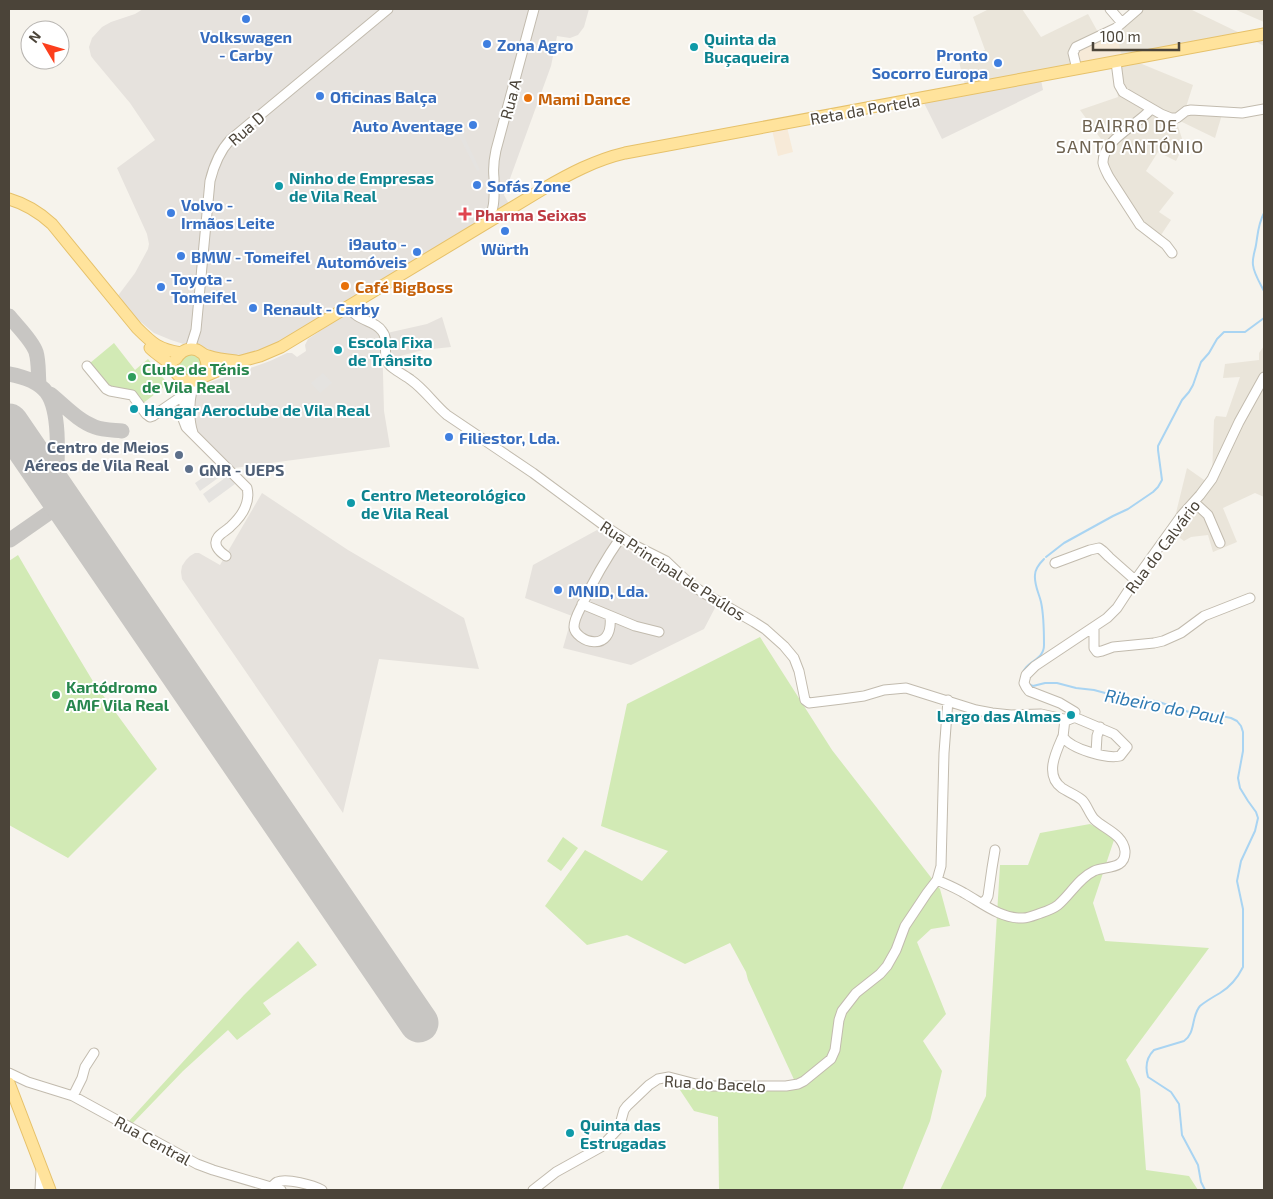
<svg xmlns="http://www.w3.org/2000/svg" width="1273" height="1199" font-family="'Exo 2',sans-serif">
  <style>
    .residential { fill: #eae5da }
    .commercial { fill: #f7ead8 }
    .industrial { fill: #e6e2dd }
    .green { fill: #d2eab5 }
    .parking { fill: #e5e3e0 }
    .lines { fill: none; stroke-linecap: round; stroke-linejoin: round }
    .stream { stroke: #a9d4f2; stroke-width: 2 }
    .taxiway { stroke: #c8c6c3; stroke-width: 15 }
    .runway { stroke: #c8c6c3; stroke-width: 39 }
    .minor-casing { stroke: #c2bbae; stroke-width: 11 }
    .major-casing { stroke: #e6c16a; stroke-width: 13 }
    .minor { stroke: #fff; stroke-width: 9 }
    .major { stroke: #ffe39c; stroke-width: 11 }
    .shop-dot { fill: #3f7fe0; stroke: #fff; stroke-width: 2 }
    .culture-dot { fill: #0f9aa8; stroke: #fff; stroke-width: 2 }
    .food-dot { fill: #e8710a; stroke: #fff; stroke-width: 2 }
    .health-dot { fill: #e0444e; stroke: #fff; stroke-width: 2 }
    .leisure-dot { fill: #2e9e5b; stroke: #fff; stroke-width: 2 }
    .service-dot { fill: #5c6f8a; stroke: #fff; stroke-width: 2 }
    .labels { text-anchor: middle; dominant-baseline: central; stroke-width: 4; stroke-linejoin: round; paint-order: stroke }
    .shop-label { font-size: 16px; font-weight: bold; fill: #366cbe; stroke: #fff; text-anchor: start }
    .culture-label { font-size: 16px; font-weight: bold; fill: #0d838f; stroke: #fff; text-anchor: start }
    .food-label { font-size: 16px; font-weight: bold; fill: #c56008; stroke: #fff; text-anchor: start }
    .street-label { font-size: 16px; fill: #4b4439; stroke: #fff }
    .health-label { font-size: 16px; font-weight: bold; fill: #be3a42; stroke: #fff; text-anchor: start }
    .leisure-label { font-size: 16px; font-weight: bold; fill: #27864d; stroke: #fff; text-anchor: start }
    .service-label { font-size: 16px; font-weight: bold; fill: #4e5e75; stroke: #fff; text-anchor: end }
    .neighbourhood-label { font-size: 18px; letter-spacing: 1px; fill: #6e6250; stroke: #fff }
    .water-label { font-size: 18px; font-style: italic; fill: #2e7ab2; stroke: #fff }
  </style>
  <rect width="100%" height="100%" fill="#f6f3ec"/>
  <path class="residential" d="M 989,9 L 1022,9 L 1041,37 L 1088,14 L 1099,34 L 1108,29 L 1135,9 L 1190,9 L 1244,35 L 1264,31 L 1264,46 L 1251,39 L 1137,62 L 1193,85 L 1186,107 L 1223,111 L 1215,138 L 1180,121 L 1177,123 L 1184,145 L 1176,161 L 1158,152 L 1146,171 L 1174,193 L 1159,212 L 1171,220 L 1157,241 L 1105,175 L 1106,146 L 1080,110 L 1118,97 L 1113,65 L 967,92 L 959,62 L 985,50 L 973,17 Z
    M 1234,9 L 1264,9 L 1264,22 Z
    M 1264,346 L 1264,497 L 1255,493 L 1223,508 L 1237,542 L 1213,552 L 1208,535 L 1191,537 L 1184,541 L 1168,529 L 1175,517 L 1187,468 L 1207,482 L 1212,476 L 1214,420 L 1216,416 L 1226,417 L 1240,377 L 1223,378 L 1225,364 L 1259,360 L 1259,353 Z"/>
  <path class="commercial" d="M 1116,31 L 1122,57 L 1078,65 L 1076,53 L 1078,49 Z
    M 787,127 L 793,152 L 778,156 L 772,130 Z"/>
  <path class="industrial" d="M 143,9 L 589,9 L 584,27 L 578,35 L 570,38 L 557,36 L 551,66 L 504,195 L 509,204 L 284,342 L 249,356 L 221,356 L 171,340 L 154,333 L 136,318 L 117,297 L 135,273 L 148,249 L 149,244 L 147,234 L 117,168 L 155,140 L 130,103 L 94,60 L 91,56 L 89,47 L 92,38 L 102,27 L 111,22 L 135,14 Z
    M 1041,80 L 1043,90 L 942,139 L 924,103 Z
    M 347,313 L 377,330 L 382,337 L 384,411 L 390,447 L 234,468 L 193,428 L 195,395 L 199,387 L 202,385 L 270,361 L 287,353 L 292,353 L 297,357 L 306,351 L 305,345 L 308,339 Z
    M 442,317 L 451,347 L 423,350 L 389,359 L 387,333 L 427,324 Z
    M 262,493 L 348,550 L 464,618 L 479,669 L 379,659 L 343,813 L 182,579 L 181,572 L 182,566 L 186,560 L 190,556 L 195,553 L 199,553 L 220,565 Z
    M 597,530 L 716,606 L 704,629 L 631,665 L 563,648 L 572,616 L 525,598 L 533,565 Z"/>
  <path class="green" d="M 114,343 L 135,370 L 148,359 L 168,384 L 142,404 L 111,389 L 90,363 Z
    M 185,354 L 198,354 L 204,365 L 199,375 L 188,377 L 179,369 L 180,360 Z
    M 18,555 L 46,603 L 94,683 L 157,769 L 68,858 L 9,825 L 9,561 Z
    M 760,637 L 832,750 L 940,889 L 950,926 L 931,929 L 917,942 L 946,1014 L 923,1041 L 942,1071 L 930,1121 L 902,1190 L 719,1190 L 718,1117 L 694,1111 L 674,1081 L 797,1086 L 748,980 L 746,972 L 730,943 L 685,964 L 627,935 L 587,945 L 545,906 L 585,850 L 642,881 L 668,851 L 601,826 L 627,704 Z
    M 1090,824 L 1115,837 L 1093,903 L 1105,941 L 1209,948 L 1126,1060 L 1140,1089 L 1146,1170 L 1189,1176 L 1198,1190 L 940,1190 L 986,1096 L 1000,865 L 1028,865 L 1040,833 Z
    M 563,837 L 578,848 L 561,871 L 547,861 Z
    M 298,941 L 317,965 L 263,1003 L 271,1014 L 237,1040 L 228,1030 L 183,1071 L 131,1125 L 128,1122 L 244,995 Z"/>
  <path class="parking" d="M 462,132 L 480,170 L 477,171 L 458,134 Z
    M 323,373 L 332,383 L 320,393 L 311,383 Z
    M 220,466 L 225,473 L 200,491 L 195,483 Z
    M 229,475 L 235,484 L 209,503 L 203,494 Z"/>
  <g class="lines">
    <path class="stream" d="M 1264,213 C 1258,224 1258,233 1256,245 C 1255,251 1252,258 1253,265 C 1254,274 1260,283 1264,291
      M 1046,557 L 1064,543 L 1113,516 L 1128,509 L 1153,492 L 1158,487 L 1162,480 L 1158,450 L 1158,446 L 1182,400 L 1189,392 L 1193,385 L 1201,362 L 1209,353 L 1217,339 L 1224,332 L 1245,332 L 1264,318
      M 1022,675 C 1025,661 1044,661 1044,645 C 1044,631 1044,616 1041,602 C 1039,593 1034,585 1035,575 C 1035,569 1040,563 1044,559
      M 1028,684 L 1033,686 L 1045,683 L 1057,683 L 1076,688 L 1094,690 L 1131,700 L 1156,701 L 1201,716 L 1217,715 L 1231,718 L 1237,721 L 1241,726 L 1243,732 L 1243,751 L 1238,778 L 1240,788 L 1248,801 L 1256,812 L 1258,818 L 1255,831 L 1241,861 L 1237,881 L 1243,909 L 1243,967 C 1238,977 1230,987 1220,993 C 1213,997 1206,1001 1200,1006 C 1191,1016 1196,1033 1184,1041 L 1154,1050 C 1146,1058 1145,1067 1148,1077 L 1171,1092 L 1179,1104 L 1182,1135 L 1198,1165 L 1201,1182 L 1205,1190"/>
    <path class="taxiway" d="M 9,316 C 17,326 32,340 36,352 C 39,362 38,374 39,384
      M 9,374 C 47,381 55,396 57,433 C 58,453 57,472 56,492
      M 50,394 C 64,405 78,421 95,427 C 103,430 113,430 122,431
      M 10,540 L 63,503"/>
    <path class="runway" d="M 9,423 L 419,1023"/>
    <g class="minor-casing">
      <path id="minor" d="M 1110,9 L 1122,23
        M 1116,62 L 1119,85 L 1123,92 L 1161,114 L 1171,118 L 1177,118 L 1186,111 L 1191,110 L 1242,113 L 1264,109
        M 1077,69 L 1073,53 L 1076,47 L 1116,28 L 1138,9
        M 1151,109 C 1138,125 1102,140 1103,163 C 1104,168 1107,173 1109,177 L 1140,225 L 1166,245 L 1172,253
        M 486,223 C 496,209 494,195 494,178 C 493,169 494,159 496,150 L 534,9
        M 348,307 C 358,322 375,320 382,331 C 389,339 383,352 387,361 C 389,368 405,375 411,380 C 425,390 434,404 447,415 L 533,473 L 602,524 L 632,544 L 666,561 L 688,582 L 702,592 L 754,622 L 765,629 L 784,646 L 794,658 L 799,671 L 805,700 L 809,703 L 842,699 L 864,696 L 884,690 L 906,688 L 976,710 L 992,713 L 1011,715 L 1041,714 L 1068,720 L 1073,718 L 1075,712 L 1060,703 L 1029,691 L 1026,687 L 1024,683 L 1026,675 L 1035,666 L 1107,618 L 1117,608 L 1136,579 L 1182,515 L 1200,495 L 1212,479 L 1239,422 L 1264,377
        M 190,349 L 196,330 L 210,181 C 214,165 219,152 230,140 L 388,9
        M 87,366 L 106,389 L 110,391 L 132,395 L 146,414 L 150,417 L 153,416 L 185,394
        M 180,377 L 185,392 L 183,419 L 186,427 L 247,488 C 251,504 241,517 230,527 C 227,530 221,533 218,537 C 212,545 220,552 226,556
        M 193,433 C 188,418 189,396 195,381
        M 1194,502 L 1208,515 L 1220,543
        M 1055,563 L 1090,550 L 1099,548 L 1103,551 L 1109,557 L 1135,580
        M 582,604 L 635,626 L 659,632
        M 610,616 C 614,656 575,641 574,627 C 574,619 579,611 582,605 C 594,579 605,560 621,537
        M 1094,627 L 1094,648 L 1097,652 L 1102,651 L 1113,647 L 1154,643 L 1163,641 L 1181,633 L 1204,616 L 1250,598
        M 1065,719 L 1063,737 C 1071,749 1107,759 1120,756 L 1127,747 L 1114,734 L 1074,717
        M 1096,753 L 1097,736 L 1100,727
        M 937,880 C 946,884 956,888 964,893 C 982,903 1001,919 1023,918 C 1029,918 1035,915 1041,913 C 1047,911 1053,909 1058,905 C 1070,895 1079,878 1094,871 C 1105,866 1126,870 1125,851 C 1123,834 1104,829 1094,819 C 1089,813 1087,805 1082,800 C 1076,795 1068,792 1062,788 C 1044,775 1056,752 1063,736
        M 981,903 L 986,900 L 988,896 L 992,868 L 995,850
        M 9,1073 L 28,1082 L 73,1096 L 197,1164 L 213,1170 L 281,1190
        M 73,1096 L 82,1078 L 85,1067 L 94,1053
        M 271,1187 C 273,1186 275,1183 277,1182 C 287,1178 313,1185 322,1190
        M 40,1190 L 41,1171
        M 533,1190 L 556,1172 L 601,1147 L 619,1128 L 624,1110 L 627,1106 L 649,1085 L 658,1079 L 669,1077 L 696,1084 L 712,1086 L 786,1086 L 798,1084 L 804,1081 L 831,1059 L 835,1050 L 839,1020 L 842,1011 L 856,993 L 880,974 L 887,966 L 896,950 L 905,926 L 927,893 L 937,880 L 941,866 L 944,753 L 948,700"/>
    </g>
    <g class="major-casing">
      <path id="major" d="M 9,199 C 26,204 39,212 52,224 L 137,328 C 153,344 158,349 181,353
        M 150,348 C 156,354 163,358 169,363 C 173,368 176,374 181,378 C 189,384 200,382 205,373 C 209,367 207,361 204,355
        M 176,359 C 181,351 188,347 197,350 C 201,352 203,355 208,356 C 217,359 226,360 236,361
        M 203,377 L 238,362 L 260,356 L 281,347 L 543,189 C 569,174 595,160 625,153 L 1264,34
        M 9,1083 L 50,1190"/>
    </g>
    <use href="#minor" class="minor"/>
    <use href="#major" class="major"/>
  </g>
  <g class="shop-dot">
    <circle cx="246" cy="19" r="5"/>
    <circle cx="487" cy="44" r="5"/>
    <circle cx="998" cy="63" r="5"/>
    <circle cx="320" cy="96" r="5"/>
    <circle cx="473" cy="125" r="5"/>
    <circle cx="477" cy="185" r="5"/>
    <circle cx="171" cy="213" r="5"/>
    <circle cx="505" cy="231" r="5"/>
    <circle cx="417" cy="252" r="5"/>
    <circle cx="181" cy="256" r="5"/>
    <circle cx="161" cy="287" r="5"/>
    <circle cx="253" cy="308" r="5"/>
    <circle cx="449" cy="437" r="5"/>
    <circle cx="558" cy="590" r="5"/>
  </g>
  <g class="culture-dot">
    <circle cx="694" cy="47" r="5"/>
    <circle cx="279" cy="186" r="5"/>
    <circle cx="338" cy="350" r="5"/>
    <circle cx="134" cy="409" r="5"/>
    <circle cx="351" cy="503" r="5"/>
    <circle cx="1071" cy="715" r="5"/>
    <circle cx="570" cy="1133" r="5"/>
  </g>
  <g class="food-dot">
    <circle cx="528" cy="98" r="5"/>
    <circle cx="345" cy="286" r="5"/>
  </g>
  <path class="health-dot" d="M462.5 206.5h5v5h5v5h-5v5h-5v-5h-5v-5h5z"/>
  <g class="leisure-dot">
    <circle cx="132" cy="377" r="5"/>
    <circle cx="56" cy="695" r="5"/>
  </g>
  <g class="service-dot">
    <circle cx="179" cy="455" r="5"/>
    <circle cx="189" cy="469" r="5"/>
  </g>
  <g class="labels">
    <g class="shop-label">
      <text x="246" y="36" text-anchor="middle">Volkswagen<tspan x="246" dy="18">- Carby</tspan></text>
      <text x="497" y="44">Zona Agro</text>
      <text x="988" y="54" text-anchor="end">Pronto<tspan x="988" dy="18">Socorro Europa</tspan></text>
      <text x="330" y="96">Oficinas Balça</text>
      <text x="463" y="125" text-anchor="end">Auto Aventage</text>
      <text x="487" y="185">Sofás Zone</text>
      <text x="181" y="204">Volvo -<tspan x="181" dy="18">Irmãos Leite</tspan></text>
      <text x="407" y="243" text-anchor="end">i9auto -<tspan x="407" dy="18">Automóveis</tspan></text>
      <text x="505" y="248" text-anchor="middle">Würth</text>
      <text x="191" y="256">BMW - Tomeifel</text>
      <text x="171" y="278">Toyota -<tspan x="171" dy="18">Tomeifel</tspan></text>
      <text x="263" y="308">Renault - Carby</text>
      <text x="459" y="437">Filiestor, Lda.</text>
      <text x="568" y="590">MNID, Lda.</text>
    </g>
    <g class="culture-label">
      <text x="704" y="38">Quinta da<tspan x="704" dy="18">Buçaqueira</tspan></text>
      <text x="289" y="177">Ninho de Empresas<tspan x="289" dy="18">de Vila Real</tspan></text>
      <text x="348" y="341">Escola Fixa<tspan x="348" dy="18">de Trânsito</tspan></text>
      <text x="144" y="409">Hangar Aeroclube de Vila Real</text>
      <text x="361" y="494">Centro Meteorológico<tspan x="361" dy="18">de Vila Real</tspan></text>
      <text x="1061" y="715" text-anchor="end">Largo das Almas</text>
      <text x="580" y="1124">Quinta das<tspan x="580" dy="18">Estrugadas</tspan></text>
    </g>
    <g class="food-label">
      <text x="538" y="98">Mami Dance</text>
      <text x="355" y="286">Café BigBoss</text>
    </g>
    <g class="street-label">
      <text transform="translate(510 99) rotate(-75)">Rua A</text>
      <text transform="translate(865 109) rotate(-10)">Reta da Portela</text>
      <text transform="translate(246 128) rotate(-41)">Rua D</text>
      <text transform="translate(1162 546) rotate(-53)">Rua do Calvário</text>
      <text transform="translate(673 570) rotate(33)">Rua Principal de Paúlos</text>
      <text transform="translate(715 1083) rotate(3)">Rua do Bacelo</text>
      <text transform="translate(153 1140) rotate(29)">Rua Central</text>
    </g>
    <g class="health-label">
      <text x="475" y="214">Pharma Seixas</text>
    </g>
    <g class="leisure-label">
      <text x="142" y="368">Clube de Ténis<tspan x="142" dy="18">de Vila Real</tspan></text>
      <text x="66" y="686">Kartódromo<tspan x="66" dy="18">AMF Vila Real</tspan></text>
    </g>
    <g class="service-label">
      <text x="169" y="446">Centro de Meios<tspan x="169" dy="18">Aéreos de Vila Real</tspan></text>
      <text x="199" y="469" text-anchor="start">GNR - UEPS</text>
    </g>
    <g class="neighbourhood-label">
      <text x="1130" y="125">BAIRRO DE<tspan x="1130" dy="21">SANTO ANTÓNIO</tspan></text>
    </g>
    <g class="water-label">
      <text transform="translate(1165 706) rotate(11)">Ribeiro do Paul</text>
    </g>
  </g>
  <rect width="1273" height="1199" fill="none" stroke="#4b4439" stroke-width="20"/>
  <g transform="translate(45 45) rotate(308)"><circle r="24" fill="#ffffff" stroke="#b7b4b0"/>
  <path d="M0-4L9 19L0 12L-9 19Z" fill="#fc3f1d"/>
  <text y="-8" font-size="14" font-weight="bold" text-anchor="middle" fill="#4b4439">N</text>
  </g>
  <path d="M1093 42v8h86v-8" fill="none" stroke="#4b4439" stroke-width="2.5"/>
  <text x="1100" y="42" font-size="15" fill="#4b4439" stroke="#ffffff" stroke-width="4" paint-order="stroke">100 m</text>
</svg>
